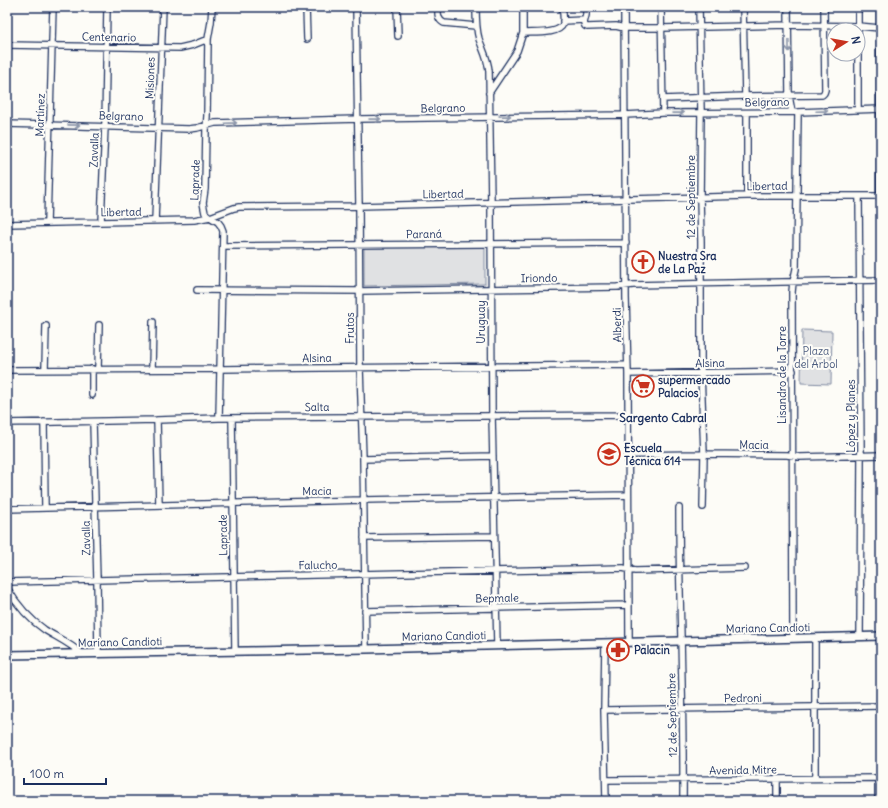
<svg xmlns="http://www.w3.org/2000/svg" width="888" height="808" font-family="Delius,sans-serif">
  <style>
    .green { fill: #e0e1e3; stroke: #7e88a0 }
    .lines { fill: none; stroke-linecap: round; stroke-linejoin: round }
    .minor-casing { stroke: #1b2f5e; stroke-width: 8 }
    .tertiary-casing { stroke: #1b2f5e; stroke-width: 10 }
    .minor { stroke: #fdfcf7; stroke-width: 5.5 }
    .tertiary { stroke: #fdfcf7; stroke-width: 7 }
    .oneway { stroke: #8c96aa }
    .labels { text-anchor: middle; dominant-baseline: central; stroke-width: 4; stroke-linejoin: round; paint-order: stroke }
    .street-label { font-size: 11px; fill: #1b2f5e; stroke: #fdfcf7 }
    .poi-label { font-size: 11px; font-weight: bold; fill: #1b2f5e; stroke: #fdfcf7; text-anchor: start }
    .park-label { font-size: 11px; fill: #4c5c7f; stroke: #fdfcf7 }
    .neighbourhood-label { font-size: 12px; font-weight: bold; fill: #1b2f5e; stroke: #fdfcf7 }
  </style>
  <rect width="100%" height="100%" fill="#fdfcf7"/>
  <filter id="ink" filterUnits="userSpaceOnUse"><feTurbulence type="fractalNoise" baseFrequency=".025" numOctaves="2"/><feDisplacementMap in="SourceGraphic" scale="8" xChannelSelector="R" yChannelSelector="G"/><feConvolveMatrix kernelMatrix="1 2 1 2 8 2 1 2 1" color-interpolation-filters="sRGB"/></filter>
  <g filter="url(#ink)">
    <path class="green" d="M 485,245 L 485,284 L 364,286 L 364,247 Z
      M 802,330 L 832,331 L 831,384 L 801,383 Z"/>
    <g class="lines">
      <g class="minor-casing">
        <path id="minor" d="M 212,7 L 211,22 L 208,39 L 207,116 L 206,130 L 205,189 L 203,203 L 205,213 L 210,217 L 218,222 L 221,226 L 223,231 L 219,418
          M 306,7 L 307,39
          M 356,7 L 359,206 L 360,368 L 363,459 L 366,649
          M 397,7 L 398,36
          M 438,7 C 438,14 437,19 444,23 L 476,26
          M 476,7 C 476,18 476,29 479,39 C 483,50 488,59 489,71 L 491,203 L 492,415 L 497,645
          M 586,7 L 586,15 L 584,23 L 585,26 L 587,27 L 616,26 L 624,28 L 662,28 L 788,25 L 858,26 L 880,28
          M 624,7 L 626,298 L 628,374 L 629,642
          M 661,7 L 663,113
          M 699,7 L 701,112 L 700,197 L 701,242 L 701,373 L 704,454 L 703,507
          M 743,7 L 745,96
          M 788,7 L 789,96 L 792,112
          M 858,7 L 858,109
          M 880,7 L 880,196
          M 563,21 L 584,20
          M 523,33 C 533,32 559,35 563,24 C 564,19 563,12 562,7
          M 7,45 L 180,48 L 193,45 L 208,39
          M 489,93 L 517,51 L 523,33 L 523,7
          M 663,99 L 745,96 L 822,95 L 824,93 L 825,90 L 824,7
          M 747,113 L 747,196
          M 7,124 L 189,129 L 197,128 L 215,123 L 358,119 L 625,115 L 663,113 L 798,112 L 881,109
          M 859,196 L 861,455 L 860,637
          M 155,221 L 163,7
          M 101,222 L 105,126 L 107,7
          M 47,223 L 53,7
          M 7,224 L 194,220 L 210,217 L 234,208 L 239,207 L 359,206 L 747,196 L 881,196
          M 223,246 L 626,243
          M 197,290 L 360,291 L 617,287 L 633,285 L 881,280
          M 45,369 L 46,326
          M 98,369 L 99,325
          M 152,369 L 153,322
          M 7,370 L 220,369 L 627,365
          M 628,374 L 793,371
          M 92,395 L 92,369
          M 232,418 L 235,651
          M 157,420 L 159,505
          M 44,422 L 45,508
          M 93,422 L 97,580 L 98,654
          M 7,423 L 157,420 L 219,418 L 628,415
          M 628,455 L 704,454 L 787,455 L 800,457 L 881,455
          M 363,459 L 493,456
          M 679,508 C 679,606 684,703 683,801
          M 7,509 L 363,500 L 628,495
          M 364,538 L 494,536
          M 7,582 L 623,568 L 635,571 L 745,568
          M 7,588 C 17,605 29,619 45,630 C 58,638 71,644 82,654
          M 365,611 L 629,605
          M 793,638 L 792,292 L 793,282 L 796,269 L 798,112
          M 815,638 L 815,778
          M 605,643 L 604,710 L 606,801
          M 604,710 L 881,706
          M 878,778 L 878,801
          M 777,779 L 777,801
          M 606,780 L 881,778"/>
      </g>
      <g class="tertiary-casing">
        <path id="tertiary" d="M 7,655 L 366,649 L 881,636"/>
      </g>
      <use href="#minor" class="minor"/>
      <use href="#tertiary" class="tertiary"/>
    </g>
    <defs><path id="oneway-shaft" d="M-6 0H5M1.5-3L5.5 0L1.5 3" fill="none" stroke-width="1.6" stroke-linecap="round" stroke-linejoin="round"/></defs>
    <g class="oneway">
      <use href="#oneway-shaft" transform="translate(789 46) rotate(89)"/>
      <use href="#oneway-shaft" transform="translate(822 111) rotate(-2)"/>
      <use href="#oneway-shaft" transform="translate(678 113) rotate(-1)"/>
      <use href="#oneway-shaft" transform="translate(505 116) rotate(-1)"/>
      <use href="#oneway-shaft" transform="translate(375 119) rotate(-1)"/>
      <use href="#oneway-shaft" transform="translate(231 123) rotate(-2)"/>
      <use href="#oneway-shaft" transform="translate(74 125) rotate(1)"/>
    </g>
  </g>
  <defs>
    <g id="church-ring" transform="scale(1.15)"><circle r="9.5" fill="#fdfcf7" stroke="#c8321e" stroke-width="1.5"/><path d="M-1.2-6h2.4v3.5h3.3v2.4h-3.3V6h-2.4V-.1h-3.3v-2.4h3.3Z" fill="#c8321e"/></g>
    <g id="supermarket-ring" transform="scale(1.15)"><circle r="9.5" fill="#fdfcf7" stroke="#c8321e" stroke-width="1.5"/><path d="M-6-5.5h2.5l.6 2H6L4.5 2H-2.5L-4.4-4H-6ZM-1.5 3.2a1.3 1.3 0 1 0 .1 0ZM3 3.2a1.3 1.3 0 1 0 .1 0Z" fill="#c8321e"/></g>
    <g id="school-ring" transform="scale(1.15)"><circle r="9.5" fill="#fdfcf7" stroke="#c8321e" stroke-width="1.5"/><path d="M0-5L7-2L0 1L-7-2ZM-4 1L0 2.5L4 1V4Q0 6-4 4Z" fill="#c8321e"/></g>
    <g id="pharmacy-ring" transform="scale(1.15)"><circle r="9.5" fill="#fdfcf7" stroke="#c8321e" stroke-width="1.5"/><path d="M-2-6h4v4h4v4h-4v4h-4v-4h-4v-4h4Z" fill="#c8321e"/></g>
  </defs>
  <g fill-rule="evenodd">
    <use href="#church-ring" x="643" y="262"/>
    <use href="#supermarket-ring" x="643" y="386"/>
    <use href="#school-ring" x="609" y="454"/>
    <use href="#pharmacy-ring" x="618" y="650"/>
  </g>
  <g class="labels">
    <g class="street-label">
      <text transform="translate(109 37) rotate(1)">Centenario</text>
      <text transform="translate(150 78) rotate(-88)">Misiones</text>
      <text transform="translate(767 102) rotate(-1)">Belgrano</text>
      <text transform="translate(443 108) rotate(-1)">Belgrano</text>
      <text transform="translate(40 115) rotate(-88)">Martínez</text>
      <text transform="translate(121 116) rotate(2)">Belgrano</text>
      <text transform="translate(94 150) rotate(-88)">Zavalla</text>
      <text transform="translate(195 180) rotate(-88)">Laprade</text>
      <text transform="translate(767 186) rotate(-1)">Libertad</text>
      <text transform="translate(443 194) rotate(-1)">Libertad</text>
      <text transform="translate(691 197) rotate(-90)">12 de Septiembre</text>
      <text transform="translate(121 212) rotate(-1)">Libertad</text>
      <text transform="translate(424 234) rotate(-1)">Paraná</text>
      <text transform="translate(539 278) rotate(-1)">Iriondo</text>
      <text transform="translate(481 322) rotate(-90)">Uruguay</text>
      <text transform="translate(617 325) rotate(-91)">Alberdi</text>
      <text transform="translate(350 328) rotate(-90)">Frutos</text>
      <text transform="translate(317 358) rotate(-1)">Alsina</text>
      <text transform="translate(710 363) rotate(-1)">Alsina</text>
      <text transform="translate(782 375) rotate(-90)">Lisandro de la Torre</text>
      <text transform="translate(317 407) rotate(-1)">Salta</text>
      <text transform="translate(851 416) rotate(-90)">López y Planes</text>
      <text x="754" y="445">Macia</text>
      <text transform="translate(317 491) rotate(-1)">Macia</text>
      <text transform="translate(223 535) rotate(-91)">Laprade</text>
      <text transform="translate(86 538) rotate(-91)">Zavalla</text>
      <text transform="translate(318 565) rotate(-1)">Falucho</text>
      <text transform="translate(497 598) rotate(-1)">Bepmale</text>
      <text transform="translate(768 628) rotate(-1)">Mariano Candioti</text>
      <text transform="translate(444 636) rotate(-1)">Mariano Candioti</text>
      <text transform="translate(120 642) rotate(-1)">Mariano Candioti</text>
      <text transform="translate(743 698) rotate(-1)">Pedroni</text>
      <text transform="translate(672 715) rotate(-91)">12 de Septiembre</text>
      <text transform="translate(743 770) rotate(-1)">Avenida Mitre</text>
    </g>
    <g class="poi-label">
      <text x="658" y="256">Nuestra Sra<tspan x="658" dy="13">de La Paz</tspan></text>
      <text x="658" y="380">supermercado<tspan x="658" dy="13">Palacios</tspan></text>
      <text x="624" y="448">Escuela<tspan x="624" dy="13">Técnica 614</tspan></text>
      <text x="634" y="650">Palacin</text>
    </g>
    <g class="park-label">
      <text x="816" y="351">Plaza<tspan x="816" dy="13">del Arbol</tspan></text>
    </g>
    <g class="neighbourhood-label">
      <text x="663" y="417">Sargento Cabral</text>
    </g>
  </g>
  <rect width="888" height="808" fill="none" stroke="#fdfcf7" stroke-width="24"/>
  <rect x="12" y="12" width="864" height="784" fill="none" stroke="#1b2f5e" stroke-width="1.5" filter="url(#ink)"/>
  <g transform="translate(846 42) rotate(79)"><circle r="19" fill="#fdfcf7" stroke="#a3aaba"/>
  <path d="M0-3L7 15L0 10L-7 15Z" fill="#c8321e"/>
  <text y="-6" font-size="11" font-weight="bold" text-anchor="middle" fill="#1b2f5e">N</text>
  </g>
  <path d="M24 778v6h82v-6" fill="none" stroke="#1b2f5e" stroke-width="2"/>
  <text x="30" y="778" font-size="12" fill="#1b2f5e" stroke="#fdfcf7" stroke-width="3" paint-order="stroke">100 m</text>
</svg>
